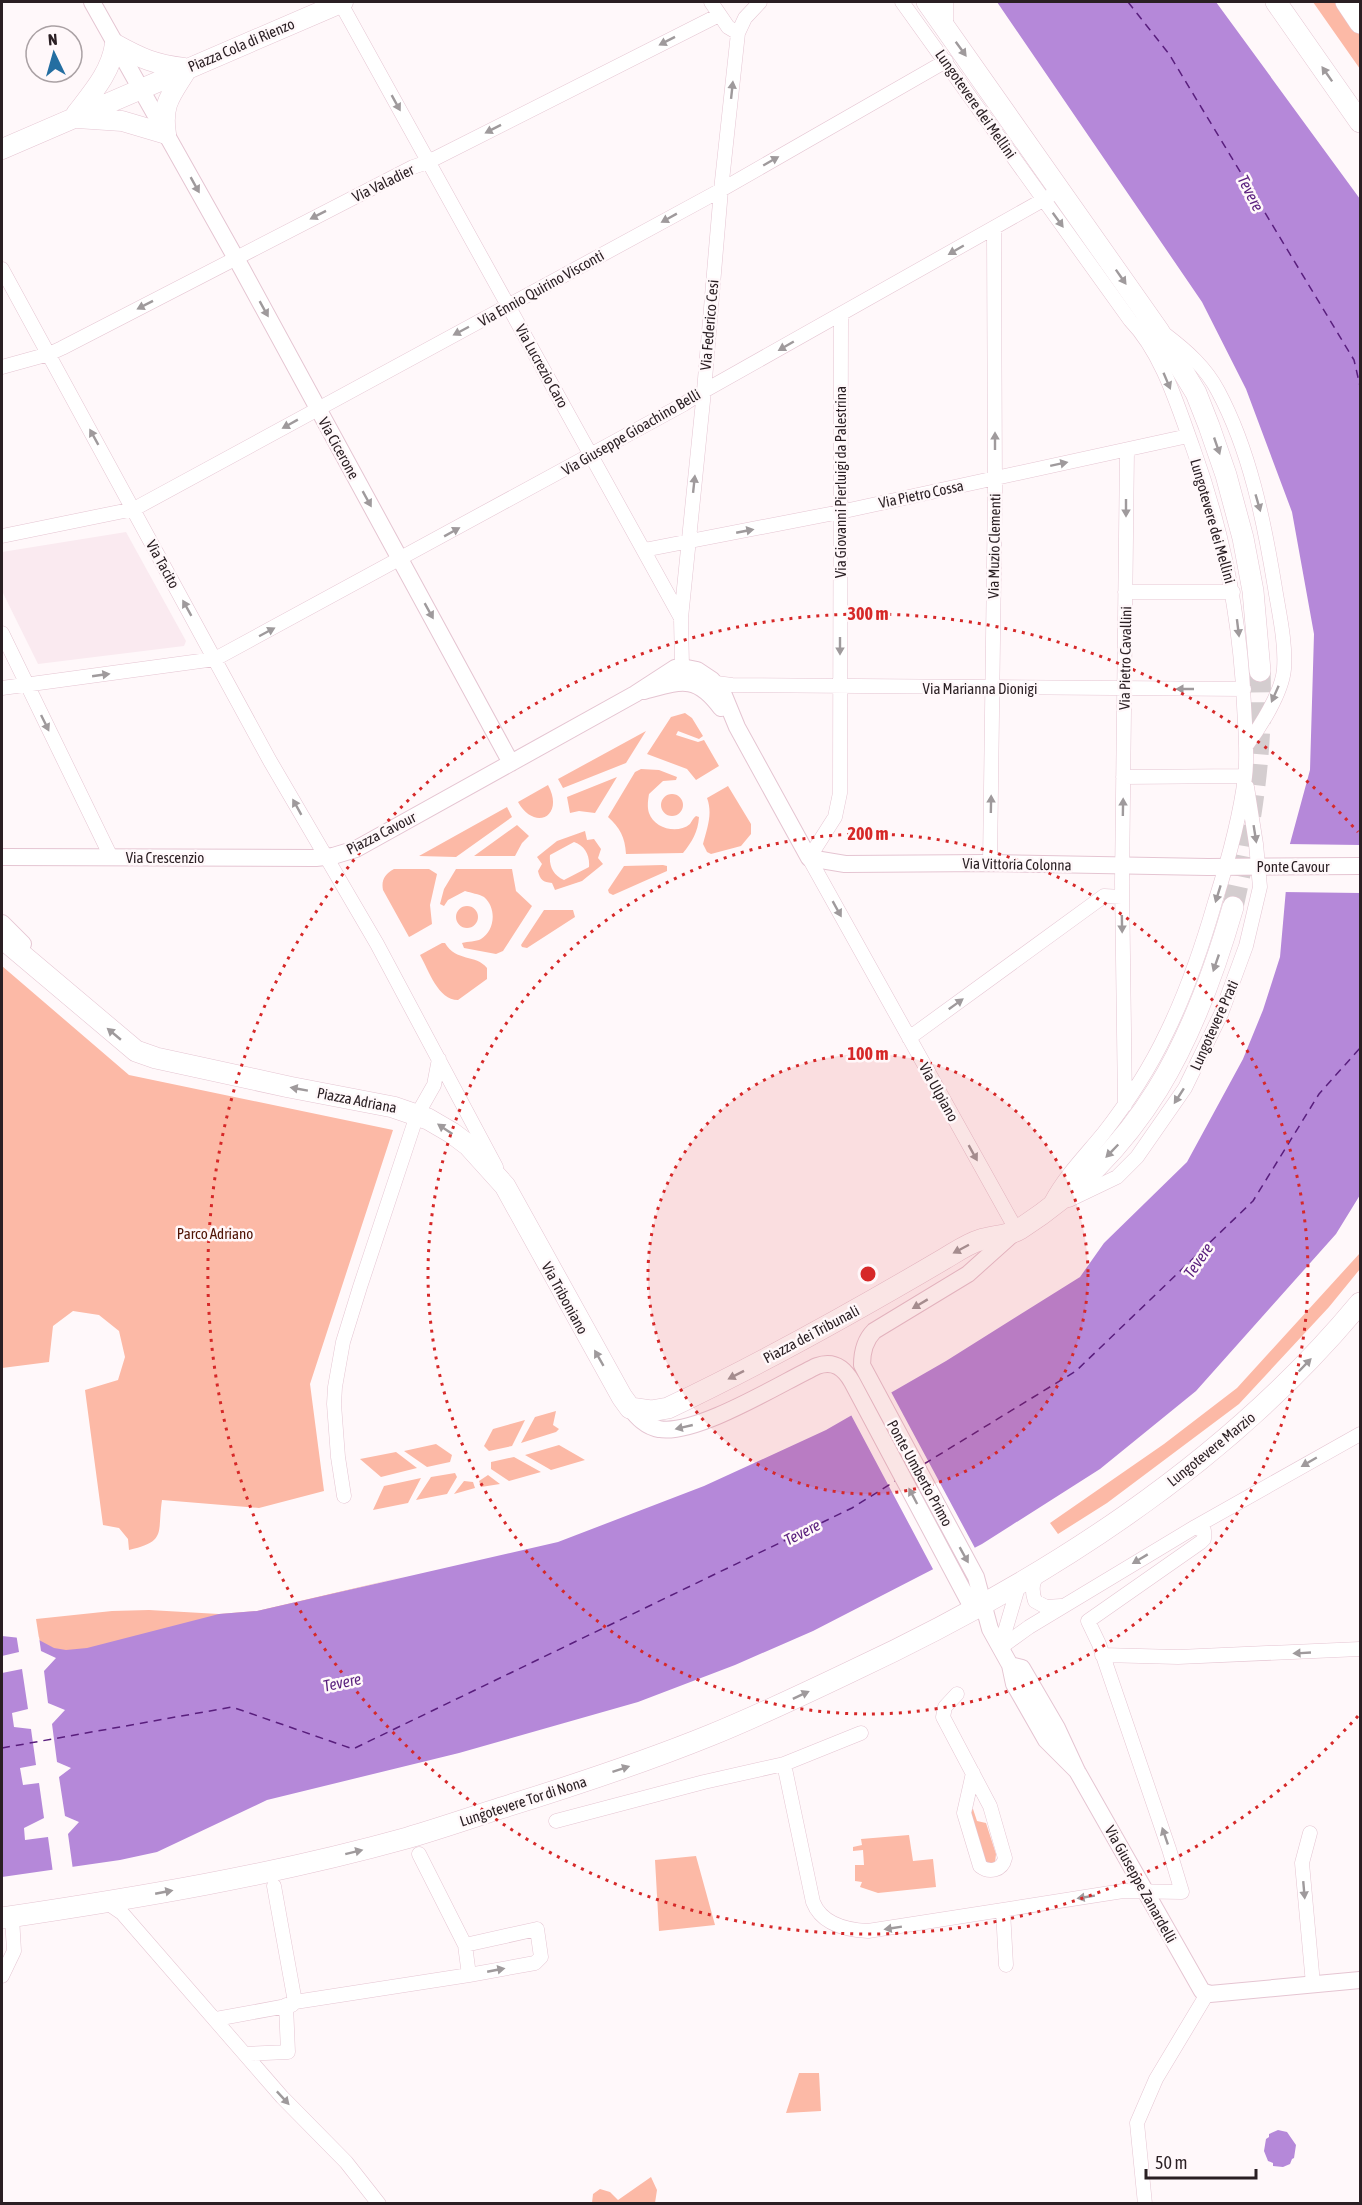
<svg xmlns="http://www.w3.org/2000/svg" width="1362" height="2205" font-family="'Asap Condensed',sans-serif">
  <style>
    .built { fill: #faeaf0 }
    .green { fill: #fcb9a6; fill-rule: evenodd }
    .water { fill: #b588d9 }
    .pier { fill: #fff8fa }
    .lines { fill: none; stroke-linecap: round; stroke-linejoin: round }
    .ferry { stroke: #591e7d; stroke-width: 1.5; stroke-dasharray: 8 6; stroke-linecap: butt }
    .primary-tunnel { stroke: #d4cdcf; stroke-width: 21; stroke-dasharray: 21 10; stroke-linecap: butt }
    .minor-casing { stroke: #e5c5d2; stroke-width: 15 }
    .tertiary-casing { stroke: #e5c5d2; stroke-width: 18 }
    .secondary-casing { stroke: #e5c5d2; stroke-width: 21 }
    .primary-casing { stroke: #e5c5d2; stroke-width: 22 }
    .minor { stroke: #fff; stroke-width: 14 }
    .tertiary { stroke: #fff; stroke-width: 16 }
    .secondary { stroke: #fff; stroke-width: 20 }
    .primary { stroke: #fff; stroke-width: 21 }
    .oneway { fill: #9f9a9c }
    .ring { fill: none; stroke: #d62828; stroke-width: 3; stroke-dasharray: 3 6 }
    .labels { text-anchor: middle; dominant-baseline: central; stroke-width: 5; stroke-linejoin: round; paint-order: stroke }
    .street-label { font-size: 15px; fill: #2a1f23; stroke: #fff8fa }
    .park-label { font-size: 15px; fill: #501404; stroke: #fff8fa }
    .water-label { font-size: 16px; font-style: italic; fill: #591e7d; stroke: #fff8fa }
    .centre { fill: #d62828; stroke: #fff8fa; stroke-width: 3 }
    .ring-label { font-size: 18px; text-anchor: middle; font-weight: bold; fill: #d62828; stroke: #fff8fa; stroke-width: 5; stroke-linejoin: round; paint-order: stroke }
  </style>
  <rect width="100%" height="100%" fill="#fff8fa"/>
  <path class="built" d="M 126,532 L 186,641 L 184,646 L 38,664 L 2,591 L 2,552 Z"/>
  <path class="green" d="M 1313,2 L 1339,2 L 1360,33 L 1360,69 Z
    M 685,713 L 692,718 L 703,736 L 699,739 L 678,731 L 676,735 L 698,742 L 704,740 L 719,766 L 696,780 L 687,769 L 647,754 L 671,717 Z
    M 646,731 L 626,763 L 563,788 L 558,779 Z
    M 641,769 L 659,770 L 677,777 L 676,780 L 663,781 L 649,794 C 648,800 647,807 649,813 C 654,828 677,835 690,824 C 692,821 693,818 696,816 L 699,817 C 698,832 692,842 683,853 L 626,854 C 625,837 620,828 608,817 L 635,772 Z
    M 617,777 L 595,813 L 579,811 L 570,813 L 567,797 Z
    M 548,785 C 565,816 535,832 518,802 Z
    M 728,786 L 751,824 L 751,834 L 741,846 L 711,854 L 707,852 L 703,844 C 707,828 713,814 707,798 Z
    M661 805a11 11 0 1 1 22 0a11 11 0 1 1-22 0Z
    M 507,807 L 512,817 L 456,857 L 419,856 Z
    M 517,825 L 529,836 L 522,843 L 515,856 L 474,856 Z
    M 585,831 L 587,840 L 594,839 L 601,849 L 598,858 L 603,864 L 582,881 L 555,890 L 552,883 C 543,882 540,880 538,871 L 542,864 L 537,857 L 557,841 ZM 574,842 C 585,846 590,855 589,867 L 564,880 C 553,875 549,866 550,855 Z
    M 663,865 L 667,866 L 667,871 L 613,895 L 609,893 L 608,890 L 624,866 Z
    M 394,869 L 429,869 L 437,874 L 430,905 L 432,924 L 411,936 L 409,937 L 383,890 C 381,880 385,874 394,869 Z
    M 456,869 L 512,869 L 516,891 L 532,906 L 503,951 L 496,954 L 464,948 L 462,943 C 468,941 476,942 481,939 C 495,931 497,908 484,897 C 479,894 471,893 465,891 L 448,900 L 444,906 L 440,904 L 444,889 Z
    M456 917a11 11 0 1 1 22 0a11 11 0 1 1-22 0Z
    M 544,910 L 573,910 L 575,917 L 527,948 L 522,947 L 521,945 Z
    M 442,943 L 445,943 C 456,962 476,954 487,968 L 487,979 L 458,1000 C 438,1000 429,971 420,955 Z
    M 2,966 L 129,1075 L 393,1130 L 310,1384 L 324,1491 L 259,1508 L 162,1500 C 157,1534 167,1541 129,1550 L 128,1539 L 119,1528 L 103,1525 L 85,1390 L 118,1380 L 125,1357 L 119,1331 L 99,1315 L 73,1311 L 53,1326 L 49,1362 L 2,1368 Z
    M 1360,1253 L 1360,1269 L 1329,1307 L 1239,1404 L 1107,1503 L 1058,1534 L 1050,1523 L 1164,1444 L 1237,1388 Z
    M 556,1411 L 553,1425 L 559,1429 L 556,1432 L 521,1443 L 535,1417 Z
    M 525,1420 L 512,1446 L 489,1451 L 484,1446 L 493,1429 Z
    M 436,1444 L 452,1455 L 450,1462 L 427,1467 L 404,1451 Z
    M 559,1445 L 585,1460 L 551,1470 L 525,1455 Z
    M 396,1452 L 417,1468 L 381,1477 L 360,1459 Z
    M 514,1457 L 541,1472 L 509,1481 L 491,1469 L 491,1462 Z
    M 455,1473 L 457,1477 L 447,1494 L 416,1500 L 431,1477 Z
    M 488,1475 L 500,1484 L 481,1487 L 479,1481 Z
    M 421,1478 L 408,1503 L 373,1510 L 384,1486 Z
    M 464,1481 L 473,1482 L 475,1488 L 454,1494 Z
    M 407,1576 L 107,1649 L 41,1651 L 36,1619 L 112,1611 L 149,1610 L 219,1614 L 257,1611 Z
    M 973,1809 L 977,1821 L 986,1823 L 996,1854 L 995,1863 L 986,1864 L 967,1811 Z
    M 909,1835 L 913,1861 L 933,1859 L 936,1887 L 878,1893 L 860,1887 L 862,1882 L 855,1881 L 855,1865 L 864,1865 L 863,1850 L 853,1851 L 853,1847 L 862,1845 L 861,1839 Z
    M 696,1856 L 715,1925 L 659,1931 L 655,1860 Z
    M 799,2073 L 819,2073 L 821,2111 L 786,2113 Z
    M 651,2177 L 657,2190 L 655,2203 L 592,2203 L 593,2194 L 600,2189 L 610,2192 L 618,2200 Z"/>
  <path class="water" d="M 997,2 L 1216,2 L 1360,199 L 1360,1195 L 1336,1234 L 1196,1391 L 1100,1469 L 982,1544 L 813,1631 L 735,1665 L 638,1702 L 459,1753 L 267,1800 L 157,1852 L 120,1860 L 2,1877 L 2,1636 L 39,1640 L 54,1648 L 66,1650 L 87,1648 L 219,1614 L 257,1611 L 558,1542 L 704,1486 L 826,1430 L 946,1361 L 1080,1277 L 1104,1243 L 1187,1162 L 1243,1059 L 1263,1010 L 1280,957 L 1286,889 L 1288,851 L 1310,770 L 1314,634 L 1292,512 L 1246,389 L 1202,302 Z
    M 1278,2130 L 1287,2132 L 1296,2145 L 1294,2158 L 1292,2159 L 1290,2164 L 1283,2167 L 1273,2166 L 1273,2163 L 1268,2161 L 1264,2151 L 1266,2139 L 1269,2137 L 1269,2134 Z"/>
  <path class="pier" d="M 1286,844 L 1360,845 L 1360,893 L 1283,892 Z
    M 890,1390 L 976,1550 L 934,1571 L 850,1413 Z
    M 16,1633 L 39,1637 L 41,1651 L 56,1658 L 44,1671 L 48,1703 L 65,1710 L 52,1724 L 57,1762 L 71,1768 L 59,1777 L 65,1816 L 79,1822 L 68,1834 L 73,1870 L 53,1873 L 48,1837 L 25,1840 L 24,1828 L 44,1818 L 39,1783 L 23,1785 L 20,1768 L 36,1765 L 31,1729 L 14,1727 L 12,1713 L 28,1709 L 22,1669 L 2,1673 L 2,1656 L 19,1652 Z"/>
  <g class="lines">
    <path class="ferry" d="M 1128,2 L 1169,54 L 1354,360 L 1360,386
      M 924,1464 L 1076,1371 L 1253,1201 L 1319,1094 L 1360,1048
      M 2,1748 L 232,1707 L 353,1749 L 852,1508 L 897,1480"/>
    <path class="primary-tunnel" d="M 1233,907 C 1251,826 1263,754 1260,671"/>
    <g class="minor-casing">
      <path id="minor" d="M 340,2 L 681,618
        M 902,2 L 1130,320 C 1162,353 1177,404 1193,448 C 1223,531 1240,616 1244,705 C 1245,728 1248,753 1245,777 C 1240,819 1228,861 1215,902 C 1202,947 1187,991 1167,1032 C 1150,1068 1128,1102 1103,1134 C 1085,1156 1065,1176 1051,1202
        M 946,29 L 946,2
        M 738,33 L 745,18 L 760,2
        M 2,269 L 270,761 L 377,944 L 496,1167
        M 841,315 L 840,793 L 835,817 L 809,858 L 1017,1231
        M 1166,335 C 1187,351 1206,368 1218,391 C 1250,451 1264,521 1275,588 C 1279,613 1286,643 1284,669 C 1282,693 1260,727 1246,746
        M 2,367 L 49,354 L 62,348 L 413,167 L 428,162 L 719,15
        M 2,536 L 134,509 L 721,190 L 946,61
        M 644,550 L 840,512 L 1188,436
        M 1125,592 L 1233,592
        M 2,633 L 111,857
        M 682,667 L 681,618 L 704,391 L 721,190 L 738,33 L 728,27 L 711,2
        M 716,683 L 732,685 L 1244,689
        M 2,688 L 215,659 L 684,404 L 704,391 L 1050,196
        M 1123,777 L 1245,776
        M 990,863 L 995,491 L 994,228
        M 909,1038 L 1104,896 L 1122,897
        M 1125,1105 L 1122,883 L 1127,450
        M 1069,1200 L 1117,1177 L 1137,1157 L 1185,1088 L 1221,1014 L 1246,946 L 1260,887 L 1256,844 L 1247,787
        M 344,1496 L 338,1457 L 334,1404 L 335,1387 L 343,1342 L 360,1287 L 417,1115 L 434,1085 L 439,1059
        M 1040,1572 C 1032,1581 1031,1589 1035,1601 L 1046,1607 L 1061,1606
        M 1000,1648 L 1029,1627 L 1195,1527 L 1360,1434
        M 1000,1648 L 1019,1584
        M 1102,1655 L 1178,1657 L 1360,1649
        M 957,1694 L 945,1707 L 943,1717 L 990,1806 L 1005,1858 C 1002,1871 989,1873 980,1866 L 964,1813 L 973,1773
        M 784,1764 L 813,1902 C 822,1925 847,1930 868,1931 L 1123,1891 L 1182,1892 L 1169,1849 L 1099,1644 L 1088,1621 L 1201,1542 L 1204,1539 L 1204,1531 L 1195,1527
        M 556,1821 L 704,1782 L 784,1764 L 861,1733
        M 1310,1833 L 1302,1863 L 1313,1984
        M 419,1854 L 465,1945 L 469,1975 L 535,1963 L 541,1957 L 537,1929 L 465,1945
        M 274,1886 L 295,2002
        M 106,1902 L 122,1913 L 282,2097 L 346,2162 L 379,2204
        M 1003,1911 L 1006,1965
        M 2,1976 L 14,1951 L 12,1917
        M 216,2019 L 292,2005 L 295,2002 L 469,1975
        M 245,2054 L 288,2052 L 286,2005
        M 1145,2204 L 1137,2123 L 1156,2079 L 1207,1994"/>
    </g>
    <g class="tertiary-casing">
      <path id="tertiary" d="M 92,2 L 242,269 L 511,763
        M 644,691 C 681,681 696,674 721,708
        M 2,857 L 316,858 L 333,856 L 356,849 L 635,694 L 675,668 L 682,667 L 697,670 L 712,680 L 723,693 L 737,727 L 809,858 L 845,864 L 990,863 L 1208,867 L 1360,866
        M 2,923 L 23,944
        M 1016,1231 L 968,1274 L 874,1331 C 865,1340 862,1352 862,1365 L 976,1577 L 990,1629 L 1010,1665 L 1014,1684 L 1046,1740 L 1077,1771
        M 630,1408 C 637,1417 646,1427 659,1429 C 696,1436 781,1383 817,1366 C 834,1360 844,1368 852,1382 L 974,1611
        M 1010,1665 L 1022,1668 L 1057,1728 L 1077,1771 L 1202,1991 L 1210,1994 L 1360,1980"/>
    </g>
    <g class="secondary-casing">
      <path id="secondary" d="M 76,114 C 93,92 111,72 115,44 C 142,59 154,64 184,68
        M 77,118 L 122,121 L 166,134 C 161,103 172,94 187,69
        M 2,149 L 343,2"/>
    </g>
    <g class="primary-casing">
      <path id="primary" d="M 927,2 L 1158,330 L 1196,393 L 1209,426 L 1226,475 L 1243,538 L 1253,591 L 1260,671
        M 1276,2 L 1360,122
        M 1346,2 L 1360,23
        M 2,938 L 136,1051 L 156,1058 L 289,1087 L 393,1107 L 428,1119 L 452,1133 L 468,1145 L 505,1186 L 622,1397 L 630,1408 L 651,1411 L 668,1408 C 763,1363 854,1312 944,1259 C 956,1252 967,1244 980,1240 C 993,1236 1009,1236 1020,1229 C 1142,1150 1194,1043 1233,907
        M 2,1918 C 137,1898 274,1875 407,1838 C 438,1829 470,1818 501,1808 C 572,1786 642,1763 711,1735 C 758,1716 804,1694 850,1672 C 1041,1583 1225,1466 1360,1303"/>
    </g>
    <use href="#minor" class="minor"/>
    <use href="#tertiary" class="tertiary"/>
    <use href="#secondary" class="secondary"/>
    <use href="#primary" class="primary"/>
  </g>
  <defs><path id="oneway-solid" d="M-6-.8H1V-3.2L6.5 0L1 3.2V.8H-6Z" transform="scale(1.5)"/></defs>
  <g class="oneway">
    <use href="#oneway-solid" transform="translate(667 41) rotate(153)"/>
    <use href="#oneway-solid" transform="translate(961 49) rotate(54)"/>
    <use href="#oneway-solid" transform="translate(1327 74) rotate(-125)"/>
    <use href="#oneway-solid" transform="translate(732 90) rotate(-84)"/>
    <use href="#oneway-solid" transform="translate(396 103) rotate(61)"/>
    <use href="#oneway-solid" transform="translate(493 129) rotate(153)"/>
    <use href="#oneway-solid" transform="translate(771 161) rotate(-30)"/>
    <use href="#oneway-solid" transform="translate(195 185) rotate(61)"/>
    <use href="#oneway-solid" transform="translate(318 215) rotate(153)"/>
    <use href="#oneway-solid" transform="translate(669 218) rotate(151)"/>
    <use href="#oneway-solid" transform="translate(1058 220) rotate(54)"/>
    <use href="#oneway-solid" transform="translate(956 250) rotate(150)"/>
    <use href="#oneway-solid" transform="translate(1121 277) rotate(55)"/>
    <use href="#oneway-solid" transform="translate(145 305) rotate(153)"/>
    <use href="#oneway-solid" transform="translate(264 309) rotate(61)"/>
    <use href="#oneway-solid" transform="translate(461 331) rotate(152)"/>
    <use href="#oneway-solid" transform="translate(786 346) rotate(150)"/>
    <use href="#oneway-solid" transform="translate(1167 381) rotate(67)"/>
    <use href="#oneway-solid" transform="translate(290 424) rotate(151)"/>
    <use href="#oneway-solid" transform="translate(94 437) rotate(-119)"/>
    <use href="#oneway-solid" transform="translate(995 441) rotate(-90)"/>
    <use href="#oneway-solid" transform="translate(1217 446) rotate(71)"/>
    <use href="#oneway-solid" transform="translate(1059 464) rotate(-12)"/>
    <use href="#oneway-solid" transform="translate(694 484) rotate(-84)"/>
    <use href="#oneway-solid" transform="translate(367 499) rotate(61)"/>
    <use href="#oneway-solid" transform="translate(1258 503) rotate(74)"/>
    <use href="#oneway-solid" transform="translate(1126 508) rotate(90)"/>
    <use href="#oneway-solid" transform="translate(745 531) rotate(-11)"/>
    <use href="#oneway-solid" transform="translate(452 532) rotate(-29)"/>
    <use href="#oneway-solid" transform="translate(187 608) rotate(-119)"/>
    <use href="#oneway-solid" transform="translate(429 611) rotate(61)"/>
    <use href="#oneway-solid" transform="translate(1238 628) rotate(83)"/>
    <use href="#oneway-solid" transform="translate(267 632) rotate(-28)"/>
    <use href="#oneway-solid" transform="translate(840 646) rotate(90)"/>
    <use href="#oneway-solid" transform="translate(101 675) rotate(-8)"/>
    <use href="#oneway-solid" transform="translate(1185 689) rotate(180)"/>
    <use href="#oneway-solid" transform="translate(1275 694) rotate(114)"/>
    <use href="#oneway-solid" transform="translate(45 723) rotate(64)"/>
    <use href="#oneway-solid" transform="translate(991 804) rotate(-89)"/>
    <use href="#oneway-solid" transform="translate(297 807) rotate(-119)"/>
    <use href="#oneway-solid" transform="translate(1123 807) rotate(-89)"/>
    <use href="#oneway-solid" transform="translate(1255 834) rotate(81)"/>
    <use href="#oneway-solid" transform="translate(1218 894) rotate(107)"/>
    <use href="#oneway-solid" transform="translate(837 909) rotate(61)"/>
    <use href="#oneway-solid" transform="translate(1122 924) rotate(89)"/>
    <use href="#oneway-solid" transform="translate(1216 963) rotate(109)"/>
    <use href="#oneway-solid" transform="translate(956 1004) rotate(-36)"/>
    <use href="#oneway-solid" transform="translate(114 1034) rotate(-140)"/>
    <use href="#oneway-solid" transform="translate(299 1089) rotate(-170)"/>
    <use href="#oneway-solid" transform="translate(1179 1096) rotate(123)"/>
    <use href="#oneway-solid" transform="translate(445 1129) rotate(-146)"/>
    <use href="#oneway-solid" transform="translate(1112 1151) rotate(134)"/>
    <use href="#oneway-solid" transform="translate(973 1153) rotate(61)"/>
    <use href="#oneway-solid" transform="translate(961 1249) rotate(152)"/>
    <use href="#oneway-solid" transform="translate(920 1304) rotate(149)"/>
    <use href="#oneway-solid" transform="translate(599 1358) rotate(-120)"/>
    <use href="#oneway-solid" transform="translate(1305 1365) rotate(-46)"/>
    <use href="#oneway-solid" transform="translate(736 1375) rotate(153)"/>
    <use href="#oneway-solid" transform="translate(684 1427) rotate(167)"/>
    <use href="#oneway-solid" transform="translate(1309 1462) rotate(150)"/>
    <use href="#oneway-solid" transform="translate(913 1496) rotate(-118)"/>
    <use href="#oneway-solid" transform="translate(964 1555) rotate(61)"/>
    <use href="#oneway-solid" transform="translate(1140 1559) rotate(149)"/>
    <use href="#oneway-solid" transform="translate(1302 1653) rotate(177)"/>
    <use href="#oneway-solid" transform="translate(801 1695) rotate(-25)"/>
    <use href="#oneway-solid" transform="translate(621 1769) rotate(-18)"/>
    <use href="#oneway-solid" transform="translate(1165 1836) rotate(-109)"/>
    <use href="#oneway-solid" transform="translate(354 1852) rotate(-14)"/>
    <use href="#oneway-solid" transform="translate(1304 1890) rotate(85)"/>
    <use href="#oneway-solid" transform="translate(164 1892) rotate(-11)"/>
    <use href="#oneway-solid" transform="translate(1086 1897) rotate(171)"/>
    <use href="#oneway-solid" transform="translate(893 1928) rotate(171)"/>
    <use href="#oneway-solid" transform="translate(496 1970) rotate(-11)"/>
    <use href="#oneway-solid" transform="translate(283 2098) rotate(47)"/>
  </g>
  <circle cx="868" cy="1274" r="220" fill="#d62828" fill-opacity=".12"/>
  <g class="ring">
    <circle cx="868" cy="1274" r="220"/>
    <circle cx="868" cy="1274" r="440"/>
    <path d="M1358 1716A660 660 0 1 1 1358 832"/>
  </g>
  <g class="labels">
    <g class="street-label">
      <text transform="translate(241 45) rotate(-23)">Piazza Cola di Rienzo</text>
      <text transform="translate(976 104) rotate(55)">Lungotevere dei Mellini</text>
      <text transform="translate(383 183) rotate(-26)">Via Valadier</text>
      <text transform="translate(541 288) rotate(-29)">Via Ennio Quirino Visconti</text>
      <text transform="translate(709 325) rotate(-85)">Via Federico Cesi</text>
      <text transform="translate(542 366) rotate(61)">Via Lucrezio Caro</text>
      <text transform="translate(631 432) rotate(-30)">Via Giuseppe Gioachino Belli</text>
      <text transform="translate(339 448) rotate(61)">Via Cicerone</text>
      <text transform="translate(840 482) rotate(-90)">Via Giovanni Pierluigi da Palestrina</text>
      <text transform="translate(921 494) rotate(-12)">Via Pietro Cossa</text>
      <text transform="translate(1213 521) rotate(74)">Lungotevere dei Mellini</text>
      <text transform="translate(994 546) rotate(-89)">Via Muzio Clementi</text>
      <text transform="translate(163 564) rotate(61)">Via Tacito</text>
      <text transform="translate(1125 658) rotate(-89)">Via Pietro Cavallini</text>
      <text x="980" y="688">Via Marianna Dionigi</text>
      <text transform="translate(381 833) rotate(-27)">Piazza Cavour</text>
      <text x="165" y="857">Via Crescenzio</text>
      <text transform="translate(1017 864) rotate(1)">Via Vittoria Colonna</text>
      <text x="1293" y="866">Ponte Cavour</text>
      <text transform="translate(1214 1025) rotate(-66)">Lungotevere Prati</text>
      <text transform="translate(939 1092) rotate(61)">Via Ulpiano</text>
      <text transform="translate(357 1100) rotate(11)">Piazza Adriana</text>
      <text transform="translate(565 1298) rotate(61)">Via Triboniano</text>
      <text transform="translate(811 1334) rotate(-28)">Piazza dei Tribunali</text>
      <text transform="translate(1211 1449) rotate(-39)">Lungotevere Marzio</text>
      <text transform="translate(920 1473) rotate(61)">Ponte Umberto Primo</text>
      <text transform="translate(523 1801) rotate(-18)">Lungotevere Tor di Nona</text>
      <text transform="translate(1141 1884) rotate(61)">Via Giuseppe Zanardelli</text>
    </g>
    <g class="park-label">
      <text x="215" y="1233">Parco Adriano</text>
    </g>
    <g class="water-label">
      <text transform="translate(1251 193) rotate(63)">Tevere</text>
      <text transform="translate(1198 1260) rotate(-55)">Tevere</text>
      <text transform="translate(802 1532) rotate(-27)">Tevere</text>
      <text transform="translate(342 1682) rotate(-12)">Tevere</text>
    </g>
  </g>
  <circle cx="868" cy="1274" r="9" class="centre"/>
  <g class="ring-label">
    <text x="868" y="620">300 m</text>
    <text x="868" y="840">200 m</text>
    <text x="868" y="1060">100 m</text>
  </g>
  <rect width="1362" height="2205" fill="none" stroke="#2a1f23" stroke-width="6"/>
  <g transform="translate(54 54) rotate(355)"><circle r="28" fill="#fff8fa" stroke="#aaa1a4" stroke-width="1.5"/>
  <path d="M0-4.5L10 22L0 15L-10 22Z" fill="#246ea1"/>
  <text y="-9" font-size="16" font-weight="bold" text-anchor="middle" fill="#2a1f23">N</text>
  </g>
  <path d="M1146 2169v9h110v-9" fill="none" stroke="#2a1f23" stroke-width="3"/>
  <text x="1155" y="2169" font-size="18" fill="#2a1f23" stroke="#fff8fa" stroke-width="4.5" paint-order="stroke">50 m</text>
</svg>
